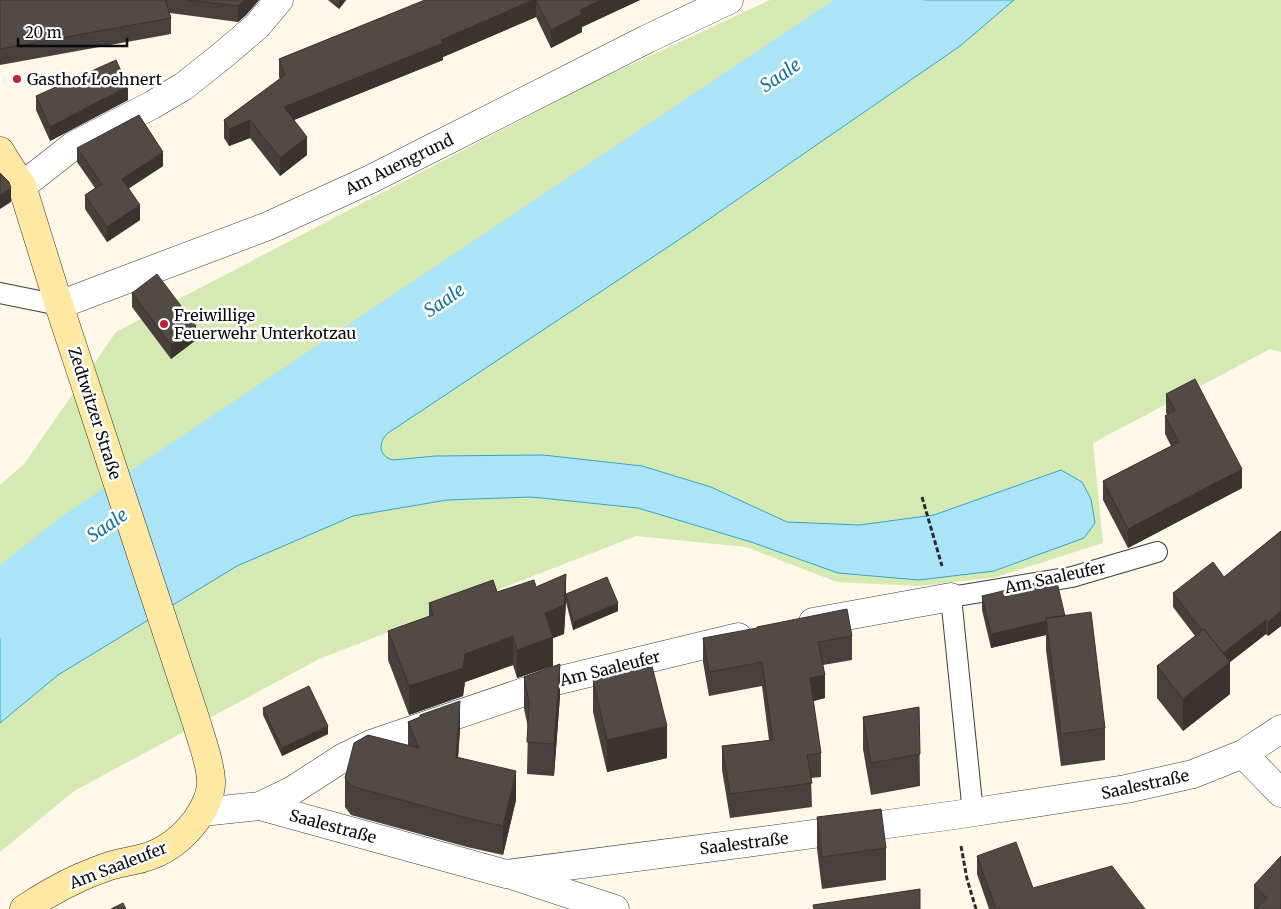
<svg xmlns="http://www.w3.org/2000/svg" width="1281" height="909" font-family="Merriweather,serif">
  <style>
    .green { fill: #d5e9b2 }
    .water { fill: #ace4f7; stroke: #32a4cf }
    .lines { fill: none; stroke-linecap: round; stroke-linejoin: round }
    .river { stroke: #ace4f7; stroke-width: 65 }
    .lane-casing { stroke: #3d3d3d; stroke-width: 22 }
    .street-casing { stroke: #3d3d3d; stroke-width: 29 }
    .secondary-casing { stroke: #2c2c2c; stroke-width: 29 }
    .path { stroke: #2c2c2c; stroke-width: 3; stroke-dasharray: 5 2.5; stroke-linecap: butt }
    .lane { stroke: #fff; stroke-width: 20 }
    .street { stroke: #fff; stroke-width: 28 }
    .secondary { stroke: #ffe9a2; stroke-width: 28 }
    .wall { fill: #47403c }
    .shaded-wall { fill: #3a3431 }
    .building { fill: #534a46; stroke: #3a3431 }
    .poi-dot { fill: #bb223c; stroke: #fff; stroke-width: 2 }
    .labels { text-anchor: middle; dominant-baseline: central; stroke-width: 5; stroke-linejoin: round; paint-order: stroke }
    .poi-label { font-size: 16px; fill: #0a0a0a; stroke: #fff; text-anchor: start }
    .street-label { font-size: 16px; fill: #0a0a0a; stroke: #fff }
    .water-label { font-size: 18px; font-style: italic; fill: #13729c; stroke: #fff }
  </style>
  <rect width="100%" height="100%" fill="#fff7e7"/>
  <path class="green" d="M 770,0 L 906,0 L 892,11 L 239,440 L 49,558 L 0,591 L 0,485 L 24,464 L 116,332 L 590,84 Z
    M 1014,0 L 1281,0 L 1281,352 L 1270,349 L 1093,443 L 1103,543 L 996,577 L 919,586 L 837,582 L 746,547 L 636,536 L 319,659 L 74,791 L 0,852 L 0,723 L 58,675 L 237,566 L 353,516 L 447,500 L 531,497 L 638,508 L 751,542 L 838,573 L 1061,471 L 934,515 L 860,525 L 787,522 L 711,487 L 543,455 L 435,456 L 393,460 C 378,456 378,442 388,433 L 683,237 L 960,46 Z"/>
  <path class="water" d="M 906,0 L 1014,0 L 960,46 L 683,237 L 388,433 C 378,442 378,456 393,460 L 435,456 L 543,455 L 642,466 L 711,487 L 787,522 L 859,525 L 934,515 L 1061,470 L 1082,482 L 1091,499 L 1095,523 L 1084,538 L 994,571 L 919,580 L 838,573 L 751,542 L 638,508 L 531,497 L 447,500 L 353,516 L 237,566 L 58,675 L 0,723 L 0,591 L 49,558 L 239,440 L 892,11 Z"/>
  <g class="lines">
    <path class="river" d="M 0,606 L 79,544 L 892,0"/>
    <g class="lane-casing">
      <path id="lane" d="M 0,293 L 59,305
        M 973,813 L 951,597 L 1072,577 L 1157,552"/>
    </g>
    <g class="street-casing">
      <path id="street" d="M 22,186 L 73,146 L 152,105 L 184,86 L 223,55 L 257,26 L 279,0
        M 59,305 L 268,226 L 371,179 L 647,39 L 729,0
        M 813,622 L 951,597
        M 1243,754 L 1281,793
        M 260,806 L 293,790 L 344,757 L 371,744 L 556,681 L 738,637
        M 202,812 L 260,806 L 506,874 L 746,843 L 955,815 L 1126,789 L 1193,774 L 1243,754 L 1281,729
        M 514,876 L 615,909"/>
    </g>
    <g class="secondary-casing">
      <path id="secondary" d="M 0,151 L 22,186 L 59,305 L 197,724 C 202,742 210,761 211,780 C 212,793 204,809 197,819 C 183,838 166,852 143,858 C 133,861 123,862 113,865 C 102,868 91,873 81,877 C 61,886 42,897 24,909"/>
    </g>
    <path class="path" d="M 922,497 L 942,566
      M 961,846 L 967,879 L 976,909"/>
    <use href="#lane" class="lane"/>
    <use href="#street" class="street"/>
    <use href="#secondary" class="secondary"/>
  </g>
  <path class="wall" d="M 0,0 L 259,0 L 246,15 L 238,22 L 170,13 L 171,18 L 171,34 L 0,65 Z
    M 328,0 L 346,0 L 339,9 Z
    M 425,0 L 640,0 L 582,27 L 582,32 L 551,48 L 536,17 L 443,57 L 443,60 L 294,120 L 307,155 L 280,176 L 250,138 L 229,146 L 224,138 L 224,120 L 280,79 L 279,77 L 279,59 Z
    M 36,96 L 128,100 L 50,141 L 36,110 Z
    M 77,148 L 163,166 L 129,188 L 140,220 L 107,242 L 85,209 L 85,195 L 95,188 L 77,162 Z
    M 132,293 L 196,340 L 171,359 L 132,307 Z
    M 1166,394 L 1242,488 L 1128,548 L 1103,500 L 1103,481 L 1171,446 L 1165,434 L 1165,416 L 1167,414 L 1166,413 Z
    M 1281,531 L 1281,626 L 1268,636 L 1266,634 L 1230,662 L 1230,694 L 1183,731 L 1157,698 L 1157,666 L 1195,636 L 1173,607 L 1173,593 L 1224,577 Z
    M 536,587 L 566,602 L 564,634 L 553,638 L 553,666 L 517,678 L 513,665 L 465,682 L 463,696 L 409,715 L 388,660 L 388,631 L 429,616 L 429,603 Z
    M 566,594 L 618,611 L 573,630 L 566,602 Z
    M 982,596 L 1065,616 L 1105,728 L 1105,760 L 1061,766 L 1046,650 L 1046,635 L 991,648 L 982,610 Z
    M 852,636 L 852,660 L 823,665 L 825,698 L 813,701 L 821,753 L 821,777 L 811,778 L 812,807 L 730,818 L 722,770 L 722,746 L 769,740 L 762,686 L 709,696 L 703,662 L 703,638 Z
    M 524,677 L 560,696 L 554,776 L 527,774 L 528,727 L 524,709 Z
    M 593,680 L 667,758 L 607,772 L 593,712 Z
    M 919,707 L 920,786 L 871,795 L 863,749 L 863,717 Z
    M 263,708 L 328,734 L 282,756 L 263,715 Z
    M 420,715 L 460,730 L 458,757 L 516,800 L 503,855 L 467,847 L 351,815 L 345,807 L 345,778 L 408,745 L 408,722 L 420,717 Z
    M 817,817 L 886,848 L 886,880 L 822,889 L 817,849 Z
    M 977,856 L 1033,888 L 1145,909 L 989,909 L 977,874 Z
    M 1254,885 L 1281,909 L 1254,909 Z"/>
  <path class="shaded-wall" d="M 245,0 L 259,0 L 246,15 L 238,22 L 238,6 Z
    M 339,0 L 346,0 L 339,9 Z
    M 533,0 L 536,0 L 536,17 L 443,57 L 443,60 L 284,124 L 284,107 Z
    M 601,0 L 640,0 L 582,27 L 582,32 L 551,48 L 551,30 L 580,10 Z
    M 128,86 L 128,100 L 50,141 L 50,127 Z
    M 250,120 L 250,138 L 229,146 L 229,129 Z
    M 307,137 L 307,155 L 280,176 L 280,158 Z
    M 163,152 L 163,166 L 122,193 L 122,179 Z
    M 11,188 L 11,202 L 0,209 L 0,195 Z
    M 140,205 L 140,220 L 107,242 L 107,227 Z
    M 196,326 L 196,340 L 171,359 L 171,345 Z
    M 1242,469 L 1242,488 L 1128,548 L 1128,529 Z
    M 566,574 L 566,602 L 564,634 L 553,638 L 553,666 L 517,678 L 517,650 Z
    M 618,603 L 618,611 L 573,630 L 573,622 Z
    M 1281,611 L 1281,626 L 1268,636 L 1268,622 Z
    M 1266,620 L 1266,634 L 1230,662 L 1230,694 L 1183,731 L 1183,699 L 1221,655 Z
    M 1046,621 L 1046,635 L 991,648 L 991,634 Z
    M 513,636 L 513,665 L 465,682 L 463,696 L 409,715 L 409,686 L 465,654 Z
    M 560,664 L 560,696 L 554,776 L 554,744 Z
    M 825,675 L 825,698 L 810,702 L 810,678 Z
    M 460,701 L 460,730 L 456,786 L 456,757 Z
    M 328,726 L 328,734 L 282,756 L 282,748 Z
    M 667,726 L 667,758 L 607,772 L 607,740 Z
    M 516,771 L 516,800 L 503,855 L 503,826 Z"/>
  <path class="building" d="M 0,0 L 165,0 L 171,18 L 0,49 Z
    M 187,0 L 245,0 L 238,6 Z
    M 425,0 L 533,0 L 441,40 L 443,43 L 284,107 L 307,137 L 280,158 L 250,120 L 229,129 L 224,120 L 285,75 L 279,59 Z
    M 536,0 L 601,0 L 580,10 L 582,14 L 551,30 Z
    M 116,60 L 128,86 L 50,127 L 36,96 Z
    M 139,115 L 163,152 L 122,179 L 140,205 L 107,227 L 85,195 L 102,184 L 77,148 Z
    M 0,173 L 9,182 L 11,188 L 0,195 Z
    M 157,274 L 196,326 L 171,345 L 132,293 Z
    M 1195,379 L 1242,469 L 1128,529 L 1103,481 L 1179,442 L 1165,416 L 1175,410 L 1166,394 Z
    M 1281,531 L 1281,611 L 1268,622 L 1266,620 L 1223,653 L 1204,629 L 1202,630 L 1173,593 L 1213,562 L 1224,577 Z
    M 566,574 L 564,605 L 545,613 L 553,637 L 517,650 L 513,636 L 465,654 L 463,668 L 409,686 L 388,631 L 433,615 L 429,603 L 493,580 L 497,592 L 534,580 L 536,587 Z
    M 607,577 L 618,603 L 573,622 L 566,594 Z
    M 1056,578 L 1065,616 L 1046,618 L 1047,621 L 991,634 L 982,596 Z
    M 847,609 L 852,636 L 818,642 L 825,675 L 810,678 L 821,753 L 807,755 L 812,783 L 730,794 L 722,746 L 773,740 L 762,662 L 709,672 L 703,638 L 757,628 L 757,627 Z
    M 1091,612 L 1105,728 L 1061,734 L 1046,618 Z
    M 1204,629 L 1230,662 L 1183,699 L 1157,666 Z
    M 560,664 L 554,744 L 527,742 L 529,702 L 524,677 Z
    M 652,666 L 667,726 L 607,740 L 593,680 Z
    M 309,686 L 328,726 L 282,748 L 263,708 Z
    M 460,701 L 456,757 L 516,771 L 503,826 L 467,818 L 351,786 L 345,778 L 354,743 L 368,735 L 419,748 L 408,722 L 420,717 L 420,715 Z
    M 919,707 L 920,754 L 871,763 L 863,717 Z
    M 881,809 L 886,848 L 822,857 L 817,817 Z
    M 1016,842 L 1033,888 L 1112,866 L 1145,909 L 996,909 L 977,856 Z
    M 1281,856 L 1281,909 L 1256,909 L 1267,898 L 1254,885 Z
    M 920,889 L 920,909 L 814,909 L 813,905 Z
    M 123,903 L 126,909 L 111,909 Z"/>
  <g class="poi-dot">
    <circle cx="17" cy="79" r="5"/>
    <circle cx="164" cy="324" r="5"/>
  </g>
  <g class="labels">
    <g class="poi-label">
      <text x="27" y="79">Gasthof Loehnert</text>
      <text x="174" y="315">Freiwillige<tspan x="174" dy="18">Feuerwehr Unterkotzau</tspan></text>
    </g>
    <g class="street-label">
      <text transform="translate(399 164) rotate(-26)">Am Auengrund</text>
      <text transform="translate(95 413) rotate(72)">Zedtwitzer Straße</text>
      <text transform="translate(1055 577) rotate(-12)">Am Saaleufer</text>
      <text transform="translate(610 668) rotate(-14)">Am Saaleufer</text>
      <text transform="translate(1145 784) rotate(-12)">Saalestraße</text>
      <text transform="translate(333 826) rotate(15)">Saalestraße</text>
      <text transform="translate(744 843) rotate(-7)">Saalestraße</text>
      <text transform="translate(118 865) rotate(-21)">Am Saaleufer</text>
    </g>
    <g class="water-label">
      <text transform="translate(780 75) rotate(-34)">Saale</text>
      <text transform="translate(444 300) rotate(-34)">Saale</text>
      <text transform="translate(107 525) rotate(-34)">Saale</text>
    </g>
  </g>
  <path d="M18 38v8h109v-8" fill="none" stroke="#0a0a0a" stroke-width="2.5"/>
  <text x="25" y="38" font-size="15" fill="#0a0a0a" stroke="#ffffff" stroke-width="4" paint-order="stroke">20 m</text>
</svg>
